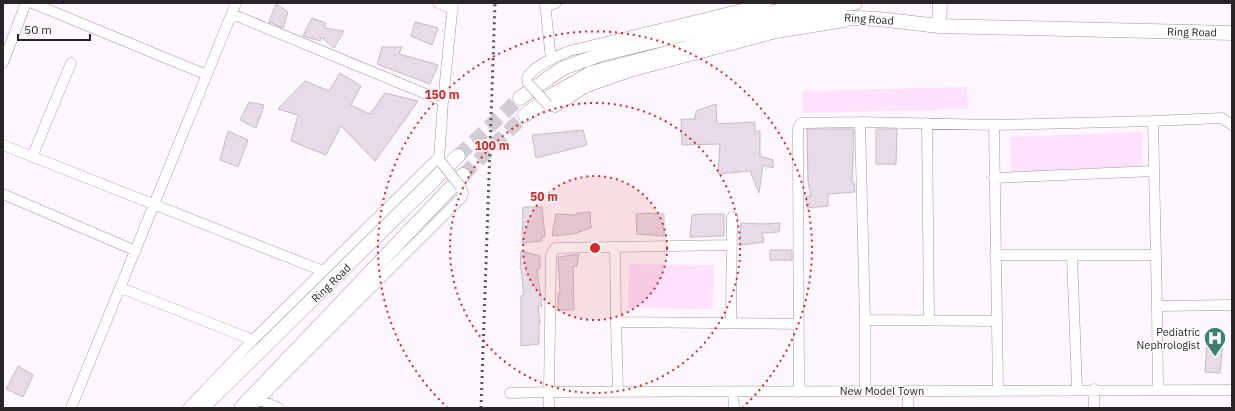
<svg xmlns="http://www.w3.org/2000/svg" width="1235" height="411" font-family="'IBM Plex Sans',sans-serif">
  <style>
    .green { fill: #fee1fd }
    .building { fill: #e7dbe7; stroke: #c5b9c5 }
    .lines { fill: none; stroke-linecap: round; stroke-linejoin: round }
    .secondary-tunnel { stroke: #d3cdd3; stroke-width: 14; stroke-dasharray: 14 7; stroke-linecap: butt }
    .street-casing { stroke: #a196a1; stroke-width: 11 }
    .secondary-casing { stroke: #a196a1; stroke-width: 15 }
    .street { stroke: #fff; stroke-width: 10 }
    .secondary { stroke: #fff; stroke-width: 14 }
    .rail { stroke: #575357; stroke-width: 3; stroke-dasharray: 2 4; stroke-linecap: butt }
    .street-bridge-casing { stroke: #a196a1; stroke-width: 11; stroke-linecap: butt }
    .street-bridge { stroke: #fff; stroke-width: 10 }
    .ring { fill: none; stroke: #d62828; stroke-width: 2; stroke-dasharray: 2 4 }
    .labels { text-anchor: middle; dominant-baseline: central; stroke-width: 3; stroke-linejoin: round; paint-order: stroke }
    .street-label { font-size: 11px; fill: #282428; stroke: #fff }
    .poi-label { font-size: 11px; fill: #282428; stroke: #fff; text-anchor: end }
    .centre { fill: #d62828; stroke: #fff; stroke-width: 2 }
    .ring-label { font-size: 12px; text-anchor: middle; font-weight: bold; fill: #d62828; stroke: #fff; stroke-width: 3; stroke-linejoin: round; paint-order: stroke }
  </style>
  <rect width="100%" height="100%" fill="#fef7fe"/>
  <path class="green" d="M 967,87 L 968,109 L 803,113 L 802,91 Z
    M 1142,132 L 1143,167 L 1011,172 L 1010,137 Z
    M 629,264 L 714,265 L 713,309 L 628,308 Z"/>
  <path class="building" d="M 276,4 L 288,12 L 283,28 L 269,22 Z
    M 312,18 L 326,23 L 324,28 L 344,31 L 334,48 L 321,37 L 320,41 L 303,36 Z
    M 415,22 L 438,28 L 432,45 L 411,36 Z
    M 382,47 L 402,47 L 399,54 L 438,65 L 430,84 L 377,64 Z
    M 340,73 L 361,86 L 351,105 L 370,114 L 385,93 L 418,101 L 375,161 L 341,126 L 326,155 L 291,141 L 298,115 L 278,109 L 305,81 L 329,91 Z
    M 249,102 L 264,105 L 256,128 L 240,120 Z
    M 716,104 L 717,124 L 755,122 L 755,131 L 760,131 L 760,156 L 773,160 L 773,168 L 763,165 L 759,193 L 750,171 L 718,174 L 720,144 L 682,145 L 681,119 L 695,119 L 696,111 Z
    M 807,129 L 854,129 L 852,182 L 854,182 L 855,192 L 828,194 L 828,206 L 807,208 L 806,197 L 811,196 L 808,182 Z
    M 876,129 L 897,129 L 896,164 L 876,164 Z
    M 583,130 L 587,145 L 536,158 L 532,135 Z
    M 228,131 L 248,140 L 238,167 L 220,160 Z
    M 523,207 L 542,207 L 545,237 L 541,237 L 542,241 L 522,243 Z
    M 590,212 L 591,228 L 573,234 L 552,236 L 556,214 L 576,215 L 577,213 Z
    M 647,213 L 664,214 L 664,236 L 637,234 L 636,214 Z
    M 704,214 L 724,214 L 724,236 L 690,237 L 692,215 Z
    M 741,223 L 763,224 L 780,223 L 779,232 L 762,233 L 764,242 L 740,245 Z
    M 770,250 L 792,250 L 792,260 L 770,260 Z
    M 521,251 L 540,256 L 540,269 L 537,269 L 542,306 L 538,306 L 540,324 L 539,324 L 539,344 L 521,346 L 521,296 L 524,295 L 521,269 L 520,269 Z
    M 579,254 L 577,266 L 573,266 L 574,310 L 558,310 L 558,293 L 560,293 L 558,257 Z
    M 1207,341 L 1223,342 L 1220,373 L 1205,372 Z
    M 18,366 L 33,375 L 23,397 L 6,389 Z"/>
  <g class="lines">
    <path class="secondary-tunnel" d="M 458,156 L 520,98
      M 463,175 L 525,115"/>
    <g class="street-casing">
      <path id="street" d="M 32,3 L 207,75
        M 438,3 L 453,9
        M 545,3 L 551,59
        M 545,7 L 556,3
        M 232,14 L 443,101
        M 3,63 L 26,3
        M 528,83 L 527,78 C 532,66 558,56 569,51 L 767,3
        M 548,105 L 555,107 L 587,87 L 630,72 L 776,33 L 845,22
        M 927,123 L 929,320
        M 1232,125 L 1222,118 L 1153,121 L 1157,306 L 1232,305
        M 3,145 L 323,271
        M 32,157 L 71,63
        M 439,160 L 443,101 L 453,3
        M 994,178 L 1154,171
        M 3,194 L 136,251
        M 615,248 L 616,322
        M 995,255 L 1156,255
        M 1072,255 L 1077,389
        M 121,288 L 253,340
        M 1157,306 L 1158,390
        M 865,320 L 860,122 L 994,125
        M 731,323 L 732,217
        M 1094,389 L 1094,408
        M 998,390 L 994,125 L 1153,121
        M 618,391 L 616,322 L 799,324
        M 865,391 L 865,320 L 996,321
        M 908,391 L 908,408
        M 733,392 L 734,408
        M 799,392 L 798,128 L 801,123 L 804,123 L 860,122
        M 510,393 L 549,392 L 551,255 L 555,248 L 732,245
        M 260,400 L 279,408
        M 71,408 L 236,3
        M 188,408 L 253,340 L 436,160 L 441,162
        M 251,408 L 462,197 L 463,193 L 460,186
        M 549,408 L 549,392 L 1232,390"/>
    </g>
    <g class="secondary-casing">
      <path id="secondary" d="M 939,26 L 940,3
        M 520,98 L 563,68 L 602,54 L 803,5 L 855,3
        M 525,115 L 556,93 L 591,73 L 809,16 L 878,19 L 939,26 L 1232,33
        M 202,408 L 458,156
        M 241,408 L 463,175"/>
    </g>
    <use href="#street" class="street"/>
    <use href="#secondary" class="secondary"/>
    <path class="rail" d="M 481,408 L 495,3"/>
    <g class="street-bridge-casing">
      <path id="street-bridge" d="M 528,83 L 548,105
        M 441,162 L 460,186"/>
    </g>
    <use href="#street-bridge" class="street-bridge"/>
  </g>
  <circle cx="595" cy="248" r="72" fill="#d62828" fill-opacity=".12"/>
  <g class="ring">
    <circle cx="595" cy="248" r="72"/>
    <circle cx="595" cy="248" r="145"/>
    <path d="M448 408A217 217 0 1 1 742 408"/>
  </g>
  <defs>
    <g id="hospital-pin" transform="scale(1.15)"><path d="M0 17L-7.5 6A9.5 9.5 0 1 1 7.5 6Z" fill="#3e8173" stroke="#fff"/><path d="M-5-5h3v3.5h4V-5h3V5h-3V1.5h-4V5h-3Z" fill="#fff"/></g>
  </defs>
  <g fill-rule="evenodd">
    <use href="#hospital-pin" x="1215" y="338"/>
  </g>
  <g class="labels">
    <g class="street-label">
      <text transform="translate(869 19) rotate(4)">Ring Road</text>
      <text transform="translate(1192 32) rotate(1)">Ring Road</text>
      <text transform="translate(331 283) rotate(-44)">Ring Road</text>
      <text x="882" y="391">New Model Town</text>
    </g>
    <g class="poi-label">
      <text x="1200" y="332">Pediatric<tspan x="1200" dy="13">Nephrologist</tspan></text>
    </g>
  </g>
  <circle cx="595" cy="248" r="6" class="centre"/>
  <g class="ring-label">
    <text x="442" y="99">150 m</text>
    <text x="492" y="150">100 m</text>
    <text x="544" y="201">50 m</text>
  </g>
  <rect width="1235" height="411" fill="none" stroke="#282428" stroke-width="8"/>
  <path d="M18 34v6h72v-6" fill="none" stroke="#282428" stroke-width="2"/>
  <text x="24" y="34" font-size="12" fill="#282428" stroke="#ffffff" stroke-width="3" paint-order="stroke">50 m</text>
</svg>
